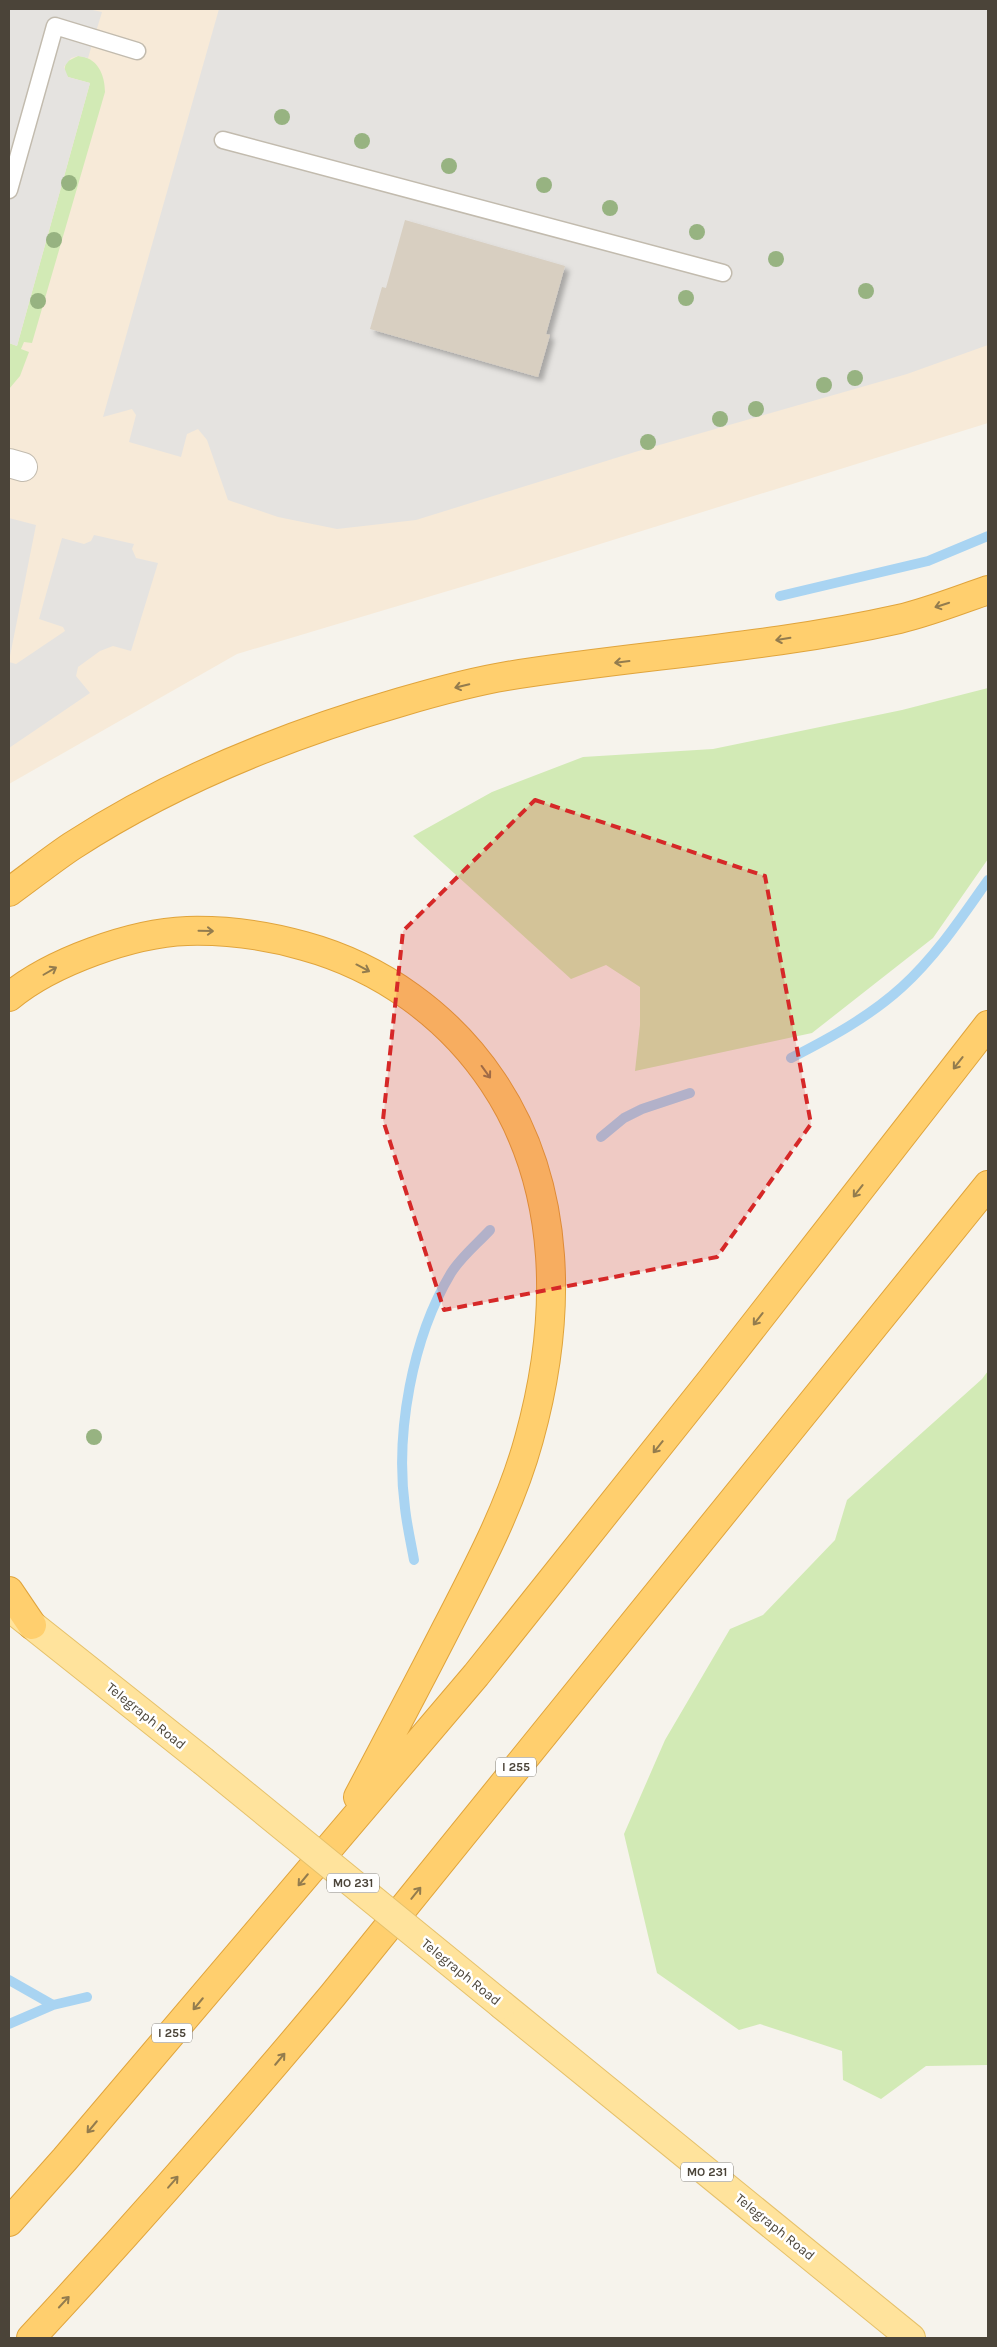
<svg xmlns="http://www.w3.org/2000/svg" width="997" height="2347" font-family="Karla,sans-serif">
  <style>
    .commercial { fill: #f7ead8 }
    .green { fill: #d2eab5 }
    .parking { fill: #e5e3e0 }
    .lines { fill: none; stroke-linecap: round; stroke-linejoin: round }
    .stream { stroke: #a9d4f2; stroke-width: 10 }
    .building { fill: #d8cfc1; filter: url(#shadow) }
    .lane-casing { stroke: #c2bbae; stroke-width: 19 }
    .street-casing { stroke: #c2bbae; stroke-width: 30 }
    .primary-casing { stroke: #e6c16a; stroke-width: 30 }
    .highway-casing { stroke: #e0a43c; stroke-width: 30 }
    .lane { stroke: #fff; stroke-width: 16 }
    .street { stroke: #fff; stroke-width: 28 }
    .primary { stroke: #ffe39c; stroke-width: 28 }
    .highway { stroke: #ffcf6e; stroke-width: 28 }
    .primary-bridge-casing { stroke: #e6c16a; stroke-width: 30; stroke-linecap: butt }
    .primary-bridge { stroke: #ffe39c; stroke-width: 28 }
    .tree { fill: #97b381 }
    .oneway { stroke: #937c4e }
    .marked { fill: #d62828; fill-opacity: 0.2; stroke: #d62828; stroke-width: 4; stroke-dasharray: 10 6; stroke-linejoin: round }
    .labels { text-anchor: middle; dominant-baseline: central; stroke-width: 5; stroke-linejoin: round; paint-order: stroke }
    .shield { fill: #fff; stroke: #817c74; stroke-width: 1 }
    .shield-label { font-size: 12px; font-weight: bold; fill: #4b4439 }
    .street-label { font-size: 14px; fill: #4b4439; stroke: #fff }
  </style>
  <defs>
    <filter id="shadow"><feDropShadow dx="4.5" dy="4.5" stdDeviation="2.5" flood-color="#0004"/></filter>
  </defs>
  <rect width="100%" height="100%" fill="#f6f3ec"/>
  <path class="commercial" d="M 9,9 L 988,9 L 988,423 L 478,582 L 237,654 L 9,784 Z"/>
  <path class="green" d="M 78,56 C 97,57 105,74 105,92 L 32,343 L 24,342 L 21,349 L 29,352 L 20,376 L 9,389 L 9,343 L 17,346 L 90,83 L 68,77 L 64,72 L 66,62 Z
    M 988,688 L 988,859 L 933,938 L 812,1033 L 635,1071 L 640,1025 L 640,987 L 606,965 L 571,979 L 413,836 L 492,792 L 583,757 L 713,749 L 902,710 Z
    M 988,1371 L 988,2065 L 926,2066 L 881,2099 L 843,2080 L 842,2051 L 760,2024 L 739,2030 L 657,1973 L 624,1834 L 665,1740 L 730,1629 L 763,1615 L 835,1540 L 847,1500 L 982,1379 Z"/>
  <path class="parking" d="M 9,9 L 88,9 L 102,12 L 88,58 L 78,56 L 71,58 L 64,67 L 68,77 L 90,83 L 17,346 L 9,343 Z
    M 219,9 L 988,9 L 988,345 L 907,374 L 635,452 L 416,520 L 337,529 L 278,517 L 228,500 L 207,440 L 198,429 L 187,434 L 181,457 L 129,442 L 136,415 L 132,409 L 103,417 Z
    M 9,518 L 36,525 L 9,661 Z
    M 94,535 L 134,544 L 132,549 L 136,558 L 158,563 L 131,651 L 113,646 L 100,651 L 78,667 L 76,676 L 90,693 L 9,748 L 9,662 L 16,664 L 65,631 L 63,627 L 39,619 L 62,538 L 84,544 L 91,541 Z"/>
  <g class="lines">
    <path class="stream" d="M 780,596 L 928,561 L 988,536
      M 791,1058 C 830,1038 869,1017 902,987 C 936,956 962,917 988,880
      M 601,1137 L 624,1118 L 642,1109 L 690,1093
      M 414,1560 C 411,1543 407,1526 405,1508 C 395,1433 412,1338 451,1273 C 461,1257 477,1244 490,1230
      M 9,1980 L 53,2005 L 87,1997
      M 9,2024 L 53,2005"/>
  </g>
  <path class="building" d="M 405,220 L 565,266 L 546,334 L 550,335 L 538,377 L 370,329 L 382,287 L 386,288 Z"/>
  <g class="lines">
    <g class="lane-casing">
      <path id="lane" d="M 223,140 L 723,273
        M 9,190 L 55,26 L 137,51"/>
    </g>
    <g class="street-casing">
      <path id="street" d="M 9,463 L 23,467"/>
    </g>
    <g class="primary-casing">
      <path id="primary" d="M 13,1610 L 203,1761
        M 502,2005 L 911,2338"/>
    </g>
    <g class="highway-casing">
      <path id="highway" d="M 9,892 C 30,877 51,860 72,846 C 172,781 287,735 401,702 C 435,692 471,682 507,676 C 637,655 770,648 899,619 C 929,612 959,600 988,590
        M 9,997 C 51,962 132,933 187,931 C 226,930 266,935 304,946 C 381,967 449,1016 493,1082 C 564,1188 562,1320 529,1439 C 511,1505 478,1567 447,1627 C 418,1684 388,1740 358,1797
        M 9,1591 L 32,1625
        M 9,2222 L 65,2159 L 476,1675 L 712,1379 L 988,1025
        M 31,2338 C 135,2226 235,2112 333,1995 L 988,1185"/>
    </g>
    <use href="#lane" class="lane"/>
    <use href="#street" class="street"/>
    <use href="#primary" class="primary"/>
    <use href="#highway" class="highway"/>
    <g class="primary-bridge-casing">
      <path id="primary-bridge" d="M 203,1761 L 502,2005"/>
    </g>
    <use href="#primary-bridge" class="primary-bridge"/>
  </g>
  <g class="tree">
    <circle cx="282" cy="117" r="8"/>
    <circle cx="362" cy="141" r="8"/>
    <circle cx="449" cy="166" r="8"/>
    <circle cx="69" cy="183" r="8"/>
    <circle cx="544" cy="185" r="8"/>
    <circle cx="610" cy="208" r="8"/>
    <circle cx="697" cy="232" r="8"/>
    <circle cx="54" cy="240" r="8"/>
    <circle cx="776" cy="259" r="8"/>
    <circle cx="866" cy="291" r="8"/>
    <circle cx="686" cy="298" r="8"/>
    <circle cx="38" cy="301" r="8"/>
    <circle cx="855" cy="378" r="8"/>
    <circle cx="824" cy="385" r="8"/>
    <circle cx="756" cy="409" r="8"/>
    <circle cx="720" cy="419" r="8"/>
    <circle cx="648" cy="442" r="8"/>
    <circle cx="94" cy="1437" r="8"/>
  </g>
  <defs><path id="oneway-shaft" d="M-6 0H5M1.5-3L5.5 0L1.5 3" fill="none" stroke-width="1.6" stroke-linecap="round" stroke-linejoin="round" transform="scale(1.25)"/></defs>
  <g class="oneway">
    <use href="#oneway-shaft" transform="translate(942 605) rotate(162)"/>
    <use href="#oneway-shaft" transform="translate(783 639) rotate(171)"/>
    <use href="#oneway-shaft" transform="translate(622 662) rotate(173)"/>
    <use href="#oneway-shaft" transform="translate(462 686) rotate(167)"/>
    <use href="#oneway-shaft" transform="translate(206 931) rotate(1)"/>
    <use href="#oneway-shaft" transform="translate(363 968) rotate(28)"/>
    <use href="#oneway-shaft" transform="translate(50 971) rotate(-30)"/>
    <use href="#oneway-shaft" transform="translate(958 1063) rotate(128)"/>
    <use href="#oneway-shaft" transform="translate(486 1072) rotate(54)"/>
    <use href="#oneway-shaft" transform="translate(858 1191) rotate(128)"/>
    <use href="#oneway-shaft" transform="translate(758 1319) rotate(128)"/>
    <use href="#oneway-shaft" transform="translate(658 1447) rotate(129)"/>
    <use href="#oneway-shaft" transform="translate(303 1880) rotate(130)"/>
    <use href="#oneway-shaft" transform="translate(416 1893) rotate(-51)"/>
    <use href="#oneway-shaft" transform="translate(198 2004) rotate(130)"/>
    <use href="#oneway-shaft" transform="translate(280 2059) rotate(-50)"/>
    <use href="#oneway-shaft" transform="translate(92 2127) rotate(130)"/>
    <use href="#oneway-shaft" transform="translate(173 2182) rotate(-49)"/>
    <use href="#oneway-shaft" transform="translate(64 2302) rotate(-47)"/>
  </g>
  <path class="marked" d="M 535,800 L 765,876 L 811,1124 L 717,1257 L 444,1310 L 383,1120 L 403,931 Z"/>
  <g class="labels">
    <g class="shield">
      <rect x="496" y="1757.5" width="40" height="19" rx="4"/>
      <rect x="327" y="1873.5" width="52" height="19" rx="4"/>
      <rect x="152" y="2023.5" width="40" height="19" rx="4"/>
      <rect x="681" y="2162.5" width="52" height="19" rx="4"/>
    </g>
    <g class="shield-label">
      <text x="516" y="1767">I 255</text>
      <text x="353" y="1883">MO 231</text>
      <text x="172" y="2033">I 255</text>
      <text x="707" y="2172">MO 231</text>
    </g>
    <g class="street-label">
      <text transform="translate(146 1716) rotate(39)">Telegraph Road</text>
      <text transform="translate(461 1972) rotate(39)">Telegraph Road</text>
      <text transform="translate(775 2227) rotate(39)">Telegraph Road</text>
    </g>
  </g>
  <rect width="997" height="2347" fill="none" stroke="#4b4439" stroke-width="20"/>
</svg>
